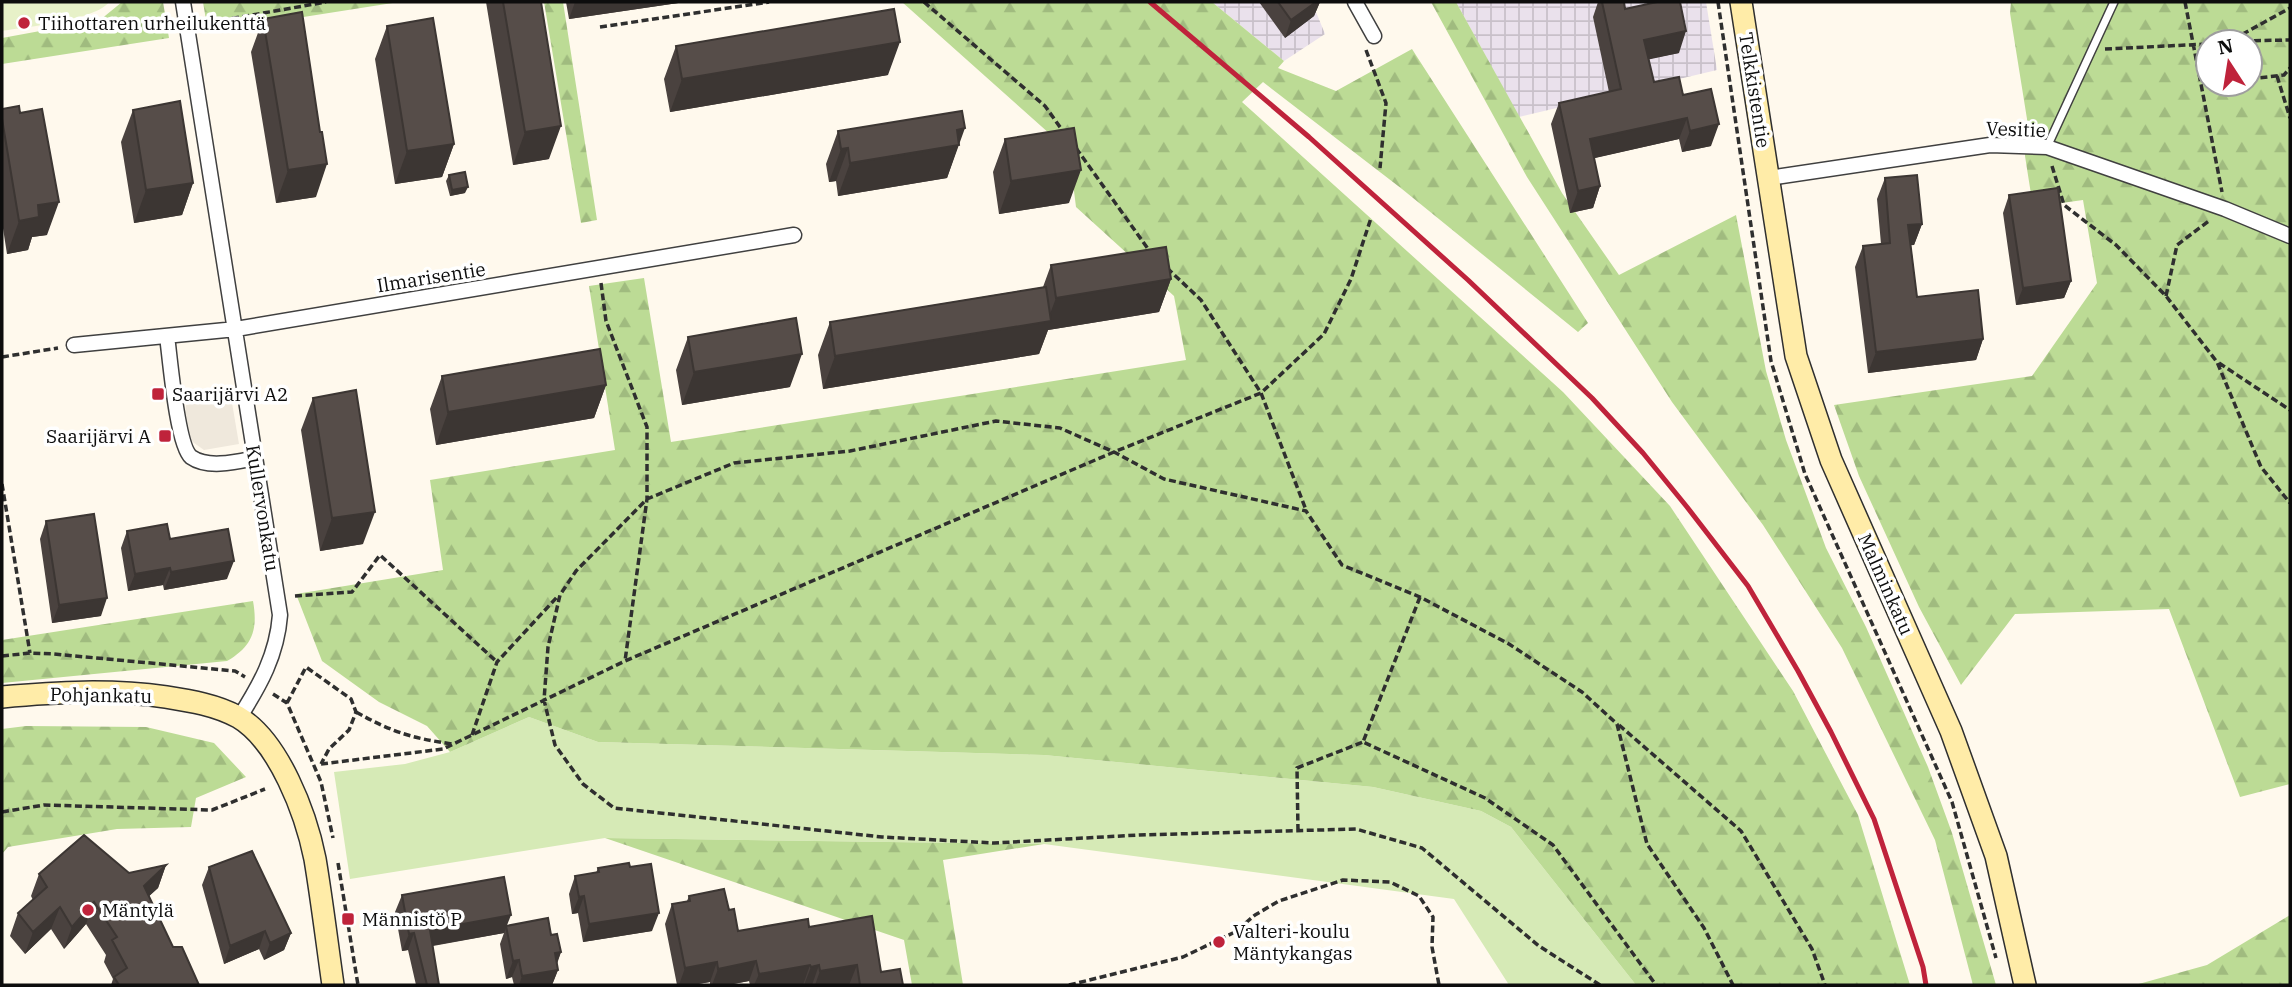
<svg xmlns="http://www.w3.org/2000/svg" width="2292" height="987" font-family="'IBM Plex Serif',serif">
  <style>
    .industrial { fill: url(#industrial-grid) }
    .grass { fill: #d6eab6 }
    .forest { fill: url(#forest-firs); fill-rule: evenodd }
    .pitch { fill: #e7f1c8 }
    .plaza { fill: #efe8dc }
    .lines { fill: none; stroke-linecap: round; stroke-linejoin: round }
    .lane-casing { stroke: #404040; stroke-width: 10 }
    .street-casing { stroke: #404040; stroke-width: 17 }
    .secondary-casing { stroke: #2f2f2f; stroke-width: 24 }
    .path { stroke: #2f2f2f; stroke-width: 3.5; stroke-dasharray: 7 3.5; stroke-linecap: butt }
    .lane { stroke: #fff; stroke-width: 7 }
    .street { stroke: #fff; stroke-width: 14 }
    .secondary { stroke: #ffeca8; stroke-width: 21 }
    .rail { stroke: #bf233b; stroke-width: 5 }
    .wall { fill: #4a423f }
    .shaded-wall { fill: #3c3633 }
    .building { fill: #564d49; stroke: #3c3633; stroke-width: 2 }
    .poi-dot { fill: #bf233b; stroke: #fff; stroke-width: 2.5 }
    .labels { text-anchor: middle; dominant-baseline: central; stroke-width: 7; stroke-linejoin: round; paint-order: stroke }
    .poi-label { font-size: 19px; fill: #0d0d0d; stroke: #fff; text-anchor: start }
    .street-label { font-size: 19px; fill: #0d0d0d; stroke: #fff }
  </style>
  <defs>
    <pattern id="industrial-grid" width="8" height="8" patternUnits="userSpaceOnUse" patternTransform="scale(1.75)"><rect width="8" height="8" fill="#eae1ec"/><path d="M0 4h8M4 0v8" fill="none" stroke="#c8c0c9"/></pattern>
    <pattern id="forest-firs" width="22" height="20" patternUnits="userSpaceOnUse" patternTransform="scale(1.75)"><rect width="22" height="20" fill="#bcdb95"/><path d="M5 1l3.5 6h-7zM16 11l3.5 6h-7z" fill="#a0bb7f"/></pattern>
  </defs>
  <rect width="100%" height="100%" fill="#fff9ed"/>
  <path class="industrial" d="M 1212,2 L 1312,2 L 1325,34 L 1284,61 Z
    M 1456,2 L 1706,2 L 1717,70 L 1519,117 Z"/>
  <path class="grass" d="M 529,717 L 598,742 L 1044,755 L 1373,787 L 1481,811 L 1511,827 L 1636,985 L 1509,985 L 1454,899 L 1044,844 L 605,838 L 350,879 L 334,772 L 405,764 L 450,752 Z"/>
  <path class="forest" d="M 122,2 L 163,2 L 169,38 L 2,64 L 2,38 L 100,20 Z
    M 203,2 L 399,2 L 208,32 Z
    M 544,2 L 563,2 L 597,220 L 581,223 Z
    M 902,2 L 1212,2 L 1284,61 L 1278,68 L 1336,91 L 1412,49 L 1588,323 L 1578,332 L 1402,189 L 1263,82 L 1242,102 L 1563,392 L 1670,506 L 1793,691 L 1858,815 L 1910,985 L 1636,985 L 1511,827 L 1481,811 L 1373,787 L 1044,755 L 598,742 L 529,717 L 450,752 L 427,726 L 379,702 L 322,661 L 296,594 L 443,570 L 430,480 L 615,450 L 589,286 L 644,278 L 671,442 L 1186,360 L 1174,296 L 1076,207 L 1069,151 Z
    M 1431,2 L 1456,2 L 1562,193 L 1619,275 L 1736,215 L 1766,371 L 1786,440 L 1826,548 L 1866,627 L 1928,767 L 1952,833 L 1996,985 L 1973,985 L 1935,840 L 1842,648 L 1763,525 L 1672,402 L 1527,177 Z
    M 2011,2 L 2290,2 L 2290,784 L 2240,797 L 2169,609 L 2015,614 L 1961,685 L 1919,607 L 1859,476 L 1834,405 L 2032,376 L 2097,283 L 2083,200 L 2033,207 L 2025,156 L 2027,119 L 2010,13 ZM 2208,42 L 2250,42 L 2250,84 L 2208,84 Z
    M 253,601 C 258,629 253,646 227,661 L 2,683 L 2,640 Z
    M 26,726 L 146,727 L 214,743 L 246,777 L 196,798 L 191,827 L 117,829 L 8,847 L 2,854 L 2,729 Z
    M 605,838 L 1044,844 L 943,860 L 963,985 L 912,985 L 904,940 Z
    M 2290,915 L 2290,985 L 2135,985 L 2207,965 Z"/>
  <path class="pitch" d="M 2,2 L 109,2 C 96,20 26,27 2,31 Z"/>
  <path class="plaza" d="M 231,397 L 239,444 L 204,450 L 190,440 L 184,422 L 186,405 Z"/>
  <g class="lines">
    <g class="lane-casing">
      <path id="lane" d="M 2047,147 L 2114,2"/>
    </g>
    <g class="street-casing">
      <path id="street" d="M 183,2 L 280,615 C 277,655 260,685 239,718
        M 1355,2 L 1374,36
        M 1769,178 L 1990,145 L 2047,147 L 2225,209 L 2290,236
        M 167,336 C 170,358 177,445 191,457 C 208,469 236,462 255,458
        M 74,345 L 236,329 L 794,235"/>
    </g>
    <g class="secondary-casing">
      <path id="secondary" d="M 1741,2 L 1796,356 L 1831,460 L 1951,731 L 1996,856 L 2025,985
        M 2,697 C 57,692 111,689 166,697 C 191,701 216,705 238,717 C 279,741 306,814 315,859 C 322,901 327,943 333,985"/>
    </g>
    <path class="path" d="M 924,2 L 1045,106 L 1065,134
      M 1718,2 L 1771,361 L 1805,474 L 1952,802 L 1996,958
      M 2185,2 L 2222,192
      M 201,24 L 326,2
      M 600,27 L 769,2
      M 2233,41 L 2290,40
      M 2223,42 L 2230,41 L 2290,8
      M 2105,49 L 2208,44
      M 1366,50 L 1386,103 L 1380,168
      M 2277,76 L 2290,118
      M 2250,79 L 2284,75 L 2290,68
      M 1076,148 L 1151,253
      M 2052,166 L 2064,205 L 2116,245 L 2166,296 L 2217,362 L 2261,467 L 2290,503
      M 1167,268 L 1201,300 L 1261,393 L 1306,510
      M 601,283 L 606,321 L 647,427 L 647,499 L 625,661
      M 2166,296 L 2177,245 L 2210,220
      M 2,357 L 58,348
      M 2219,363 L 2290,410
      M 2,484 L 30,653
      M 295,596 L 352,592 L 380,555 L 497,662
      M 1420,597 L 1363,742 L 1485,798 L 1553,845 L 1656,985
      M 2,656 L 30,653 L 54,654 L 235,671 L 245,677
      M 273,694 L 287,703 L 321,782 L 333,838
      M 287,703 L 306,667 L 351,699 L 356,712 L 349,730 L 329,749 L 321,764
      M 356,712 C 392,732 411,738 452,744
      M 1619,725 L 1741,831 L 1812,949 L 1825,985
      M 472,735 L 497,662 L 558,596
      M 321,764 L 443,749 L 625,661 L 1114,452 L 1261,393 L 1324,334 L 1351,279 L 1371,218
      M 2,812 L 44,805 L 212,810 L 265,789
      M 1298,831 L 1297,768 L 1363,742
      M 338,863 L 358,985
      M 1069,985 L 1183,957 L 1235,932 L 1255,915 L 1279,901 L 1343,880 L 1390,882 L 1419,896 L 1433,917 L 1432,947 L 1439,985
      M 1600,985 L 1539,946 L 1422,848 L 1356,829 L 1139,835 L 994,843 L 882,837 L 614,808 L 583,784 L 555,745 L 544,700 L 548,647 L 560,595 L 576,571 L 647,499 L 734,463 L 850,451 L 996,421 L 1060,428 L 1114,452 L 1164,479 L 1306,511 L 1342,565 L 1420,597 L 1509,644 L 1582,692 L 1617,724 L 1647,844 L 1704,928 L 1733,985"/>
    <use href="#lane" class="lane"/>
    <use href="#street" class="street"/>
    <use href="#secondary" class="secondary"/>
    <path class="rail" d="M 1150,2 L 1309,137 L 1468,280 L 1592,398 L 1643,453 L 1687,507 L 1748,586 L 1798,671 L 1831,732 L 1874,819 L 1923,967 L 1926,985"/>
  </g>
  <path class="wall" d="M 486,2 L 541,2 L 549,159 L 513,165 Z
    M 566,2 L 685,2 L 569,19 Z
    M 1259,2 L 1320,2 L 1314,16 L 1285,38 Z
    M 1598,2 L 1624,2 L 1625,9 L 1679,53 L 1648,59 L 1654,82 L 1683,95 L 1711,146 L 1682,152 L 1679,139 L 1594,158 L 1600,186 L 1593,208 L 1570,213 L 1551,124 L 1559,103 L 1609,92 L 1593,17 Z
    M 263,19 L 316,197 L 276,203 L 251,52 Z
    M 387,26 L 454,144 L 442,177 L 395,184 L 375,59 Z
    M 676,46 L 888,75 L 670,112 L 664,79 Z
    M 2,109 L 47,235 L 32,237 L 28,250 L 7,254 L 2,222 Z
    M 133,110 L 193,183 L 182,215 L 134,223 L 121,142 Z
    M 838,131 L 959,143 L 947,178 L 838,196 L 836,181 L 829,182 L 826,164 Z
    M 1005,139 L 1069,203 L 999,214 L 993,172 Z
    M 449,175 L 465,193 L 450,196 L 446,181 Z
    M 1885,178 L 1922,224 L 1914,245 L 1911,245 L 1917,297 L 1983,339 L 1976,360 L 1868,373 L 1855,267 L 1863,246 L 1881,244 L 1877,199 Z
    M 2009,195 L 2071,281 L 2064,298 L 2016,305 L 2003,213 Z
    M 1051,265 L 1171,279 L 1159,312 L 1048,330 L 1039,354 L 823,389 L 818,355 L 830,322 L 1043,287 Z
    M 688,337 L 790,387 L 682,405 L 676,370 Z
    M 442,376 L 606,385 L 594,418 L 436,445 L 430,409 Z
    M 313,398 L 363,544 L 320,551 L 301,430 Z
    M 46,521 L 101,616 L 52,623 L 40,539 Z
    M 127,531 L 170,539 L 227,579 L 164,590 L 163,585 L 128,591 L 121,548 Z
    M 166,865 L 158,888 L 149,896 L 173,947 L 199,985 L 111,985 L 113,979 L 104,962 L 106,955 L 86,924 L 64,949 L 51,929 L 25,954 L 10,936 L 18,913 L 33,900 L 31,896 L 39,874 L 129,873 Z
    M 209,867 L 291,933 L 284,950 L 264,960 L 259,949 L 224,964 L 202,885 Z
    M 630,867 L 652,931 L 583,942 L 578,913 L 572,914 L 569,894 L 575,876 L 596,873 L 598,868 Z
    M 402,895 L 507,926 L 551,935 L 561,952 L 557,964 L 558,970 L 552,985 L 514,985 L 512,977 L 506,979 L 500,944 L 504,933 L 433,946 L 439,985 L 416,985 L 408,950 L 402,951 L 395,912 Z
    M 689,896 L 729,910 L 738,931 L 809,927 L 903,985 L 750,985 L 749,981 L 728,985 L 710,985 L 710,982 L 692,985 L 677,985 L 665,924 L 672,904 L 687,901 Z"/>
  <path class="shaded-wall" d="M 575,2 L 685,2 L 569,19 Z
    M 1316,2 L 1320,2 L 1314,16 L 1285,38 L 1291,20 Z
    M 1686,31 L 1679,53 L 1637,62 L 1644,40 Z
    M 900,42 L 888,75 L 670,112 L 682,79 Z
    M 1687,118 L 1679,139 L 1582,161 L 1590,139 Z
    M 1719,124 L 1711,146 L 1682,152 L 1690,131 Z
    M 561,126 L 549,159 L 513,165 L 525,132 Z
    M 965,128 L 947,178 L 838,196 L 850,163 L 957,130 Z
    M 454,144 L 442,177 L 395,184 L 407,151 Z
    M 848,148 L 836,181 L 829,182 L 841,149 Z
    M 327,164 L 316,197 L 276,203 L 288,170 Z
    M 1081,170 L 1069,203 L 999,214 L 1011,181 Z
    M 193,183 L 182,215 L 134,223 L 146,190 Z
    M 1600,186 L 1593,208 L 1570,213 L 1578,191 Z
    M 468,187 L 465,193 L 450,196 L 452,190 Z
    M 59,202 L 47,235 L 32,237 L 28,250 L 7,254 L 19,221 L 38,205 Z
    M 1922,224 L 1914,245 L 1900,246 L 1908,225 Z
    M 1171,279 L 1159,312 L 1048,330 L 1039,354 L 823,389 L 835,356 L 1047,322 L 1056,298 Z
    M 2071,281 L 2064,298 L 2016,305 L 2023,288 Z
    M 1983,339 L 1976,360 L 1868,373 L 1876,352 Z
    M 802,354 L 790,387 L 682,405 L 694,372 Z
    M 606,385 L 594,418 L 436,445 L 448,412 Z
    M 375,512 L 363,544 L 320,551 L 332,518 Z
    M 234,561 L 227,579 L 164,590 L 171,572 Z
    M 170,568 L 163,585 L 128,591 L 135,574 Z
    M 107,598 L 101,616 L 52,623 L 59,605 Z
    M 166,865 L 158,888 L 136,908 L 144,886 Z
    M 584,896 L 578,913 L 572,914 L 579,897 Z
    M 94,902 L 86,924 L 64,949 L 72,927 Z
    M 60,907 L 51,929 L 25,954 L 33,932 Z
    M 659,913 L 652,931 L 583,942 L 589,924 Z
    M 511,915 L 504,933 L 424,947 L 430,930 Z
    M 265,931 L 259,949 L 224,964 L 230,946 Z
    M 291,933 L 284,950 L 264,960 L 270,943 Z
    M 414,933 L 408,950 L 402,951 L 409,934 Z
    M 561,952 L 554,970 L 555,953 Z
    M 519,960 L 512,977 L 506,979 L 513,961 Z
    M 756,961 L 749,981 L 728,985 L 712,985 L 718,969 Z
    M 717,962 L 710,982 L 692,985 L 679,985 L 685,968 Z
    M 810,965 L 803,985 L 754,985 L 759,974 Z
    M 819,965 L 812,985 L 804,985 L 811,967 Z
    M 857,965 L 849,985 L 815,985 L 820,971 Z
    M 558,970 L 552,985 L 519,985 L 522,976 Z"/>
  <path class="building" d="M 503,2 L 541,2 L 561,126 L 525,132 Z
    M 1278,2 L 1316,2 L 1291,20 Z
    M 1602,2 L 1624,2 L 1625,9 L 1657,2 L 1680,2 L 1686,31 L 1644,40 L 1654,82 L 1679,77 L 1683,95 L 1711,89 L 1719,124 L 1690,131 L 1687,118 L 1590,139 L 1600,186 L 1578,191 L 1559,103 L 1621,89 Z
    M 894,9 L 900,42 L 682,79 L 676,46 Z
    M 302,12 L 320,132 L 322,132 L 327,164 L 288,170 L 263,19 Z
    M 433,18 L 454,144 L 407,151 L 387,26 Z
    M 180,101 L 193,183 L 146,190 L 133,110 Z
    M 19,106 L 20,113 L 42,109 L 59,202 L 38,205 L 39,217 L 19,221 L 2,119 L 2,109 Z
    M 962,111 L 965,128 L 957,130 L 959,145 L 850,163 L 848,148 L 841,149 L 838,131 Z
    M 1074,128 L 1081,170 L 1011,181 L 1005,139 Z
    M 465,172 L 468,187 L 452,190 L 449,175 Z
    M 1917,175 L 1922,224 L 1908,225 L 1917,297 L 1978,290 L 1983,339 L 1876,352 L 1863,246 L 1890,243 L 1885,178 Z
    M 2058,188 L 2071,281 L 2023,288 L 2009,195 Z
    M 1166,247 L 1171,279 L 1056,298 L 1051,265 Z
    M 1046,287 L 1051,321 L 835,356 L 830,322 Z
    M 796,318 L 802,354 L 694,372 L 688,337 Z
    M 600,349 L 606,385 L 448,412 L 442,376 Z
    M 356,390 L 375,512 L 332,518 L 313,398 Z
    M 94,514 L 107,598 L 59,605 L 46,521 Z
    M 167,524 L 170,539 L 228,529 L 234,561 L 171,572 L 170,568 L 135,574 L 127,531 Z
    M 84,835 L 129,873 L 166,865 L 144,886 L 173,947 L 182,947 L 199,985 L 119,985 L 114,977 L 127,968 L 112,940 L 117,937 L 94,902 L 72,927 L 60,907 L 33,932 L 18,913 L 47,887 L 39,874 Z
    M 252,851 L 291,933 L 270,943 L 265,931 L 230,946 L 209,867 Z
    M 629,863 L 630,867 L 651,864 L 659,913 L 589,924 L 584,896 L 579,897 L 575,876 L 599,872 L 598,868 Z
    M 504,877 L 511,915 L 430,930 L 439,985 L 427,985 L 414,933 L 409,934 L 402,895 Z
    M 724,889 L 729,910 L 734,909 L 738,931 L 808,919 L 809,927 L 872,916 L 881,972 L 900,969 L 903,985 L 860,985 L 857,965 L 820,971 L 819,965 L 811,967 L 810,965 L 759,974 L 756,961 L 718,969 L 717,962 L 685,968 L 672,904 L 690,901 L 689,896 Z
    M 548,918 L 551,935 L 557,934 L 561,952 L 555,953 L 558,970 L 522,976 L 519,960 L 513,961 L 506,926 Z"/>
  <g class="poi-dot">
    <circle cx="24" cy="23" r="7"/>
    <rect x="151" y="387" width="14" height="14" rx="3.5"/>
    <rect x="158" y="429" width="14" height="14" rx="3.5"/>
    <circle cx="88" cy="910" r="7"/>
    <rect x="341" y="912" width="14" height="14" rx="3.5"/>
    <circle cx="1219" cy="942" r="7"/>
  </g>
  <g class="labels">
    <g class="poi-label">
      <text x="38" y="23">Tiihottaren urheilukenttä</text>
      <text x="172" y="394">Saarijärvi A2</text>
      <text x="151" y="436" text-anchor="end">Saarijärvi A</text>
      <text x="102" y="910">Mäntylä</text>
      <text x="362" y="919">Männistö P</text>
      <text x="1233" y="931">Valteri-koulu<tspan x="1233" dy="22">Mäntykangas</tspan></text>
    </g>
    <g class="street-label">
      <text transform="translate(1755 90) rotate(81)">Telkkistentie</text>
      <text transform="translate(2016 129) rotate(2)">Vesitie</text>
      <text transform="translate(431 277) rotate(-9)">Ilmarisentie</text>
      <text transform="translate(263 508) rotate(81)">Kullervonkatu</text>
      <text transform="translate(1886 584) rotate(66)">Malminkatu</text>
      <text transform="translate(101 695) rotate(1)">Pohjankatu</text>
    </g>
  </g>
  <rect width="2292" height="987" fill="none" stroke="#0d0d0d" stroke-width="7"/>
  <g transform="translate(2229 63) rotate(348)"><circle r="33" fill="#ffffff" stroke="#9e9e9e" stroke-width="2"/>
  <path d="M0-5L12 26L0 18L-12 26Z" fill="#bf233b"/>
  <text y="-10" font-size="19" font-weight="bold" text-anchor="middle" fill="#0d0d0d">N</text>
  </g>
</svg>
